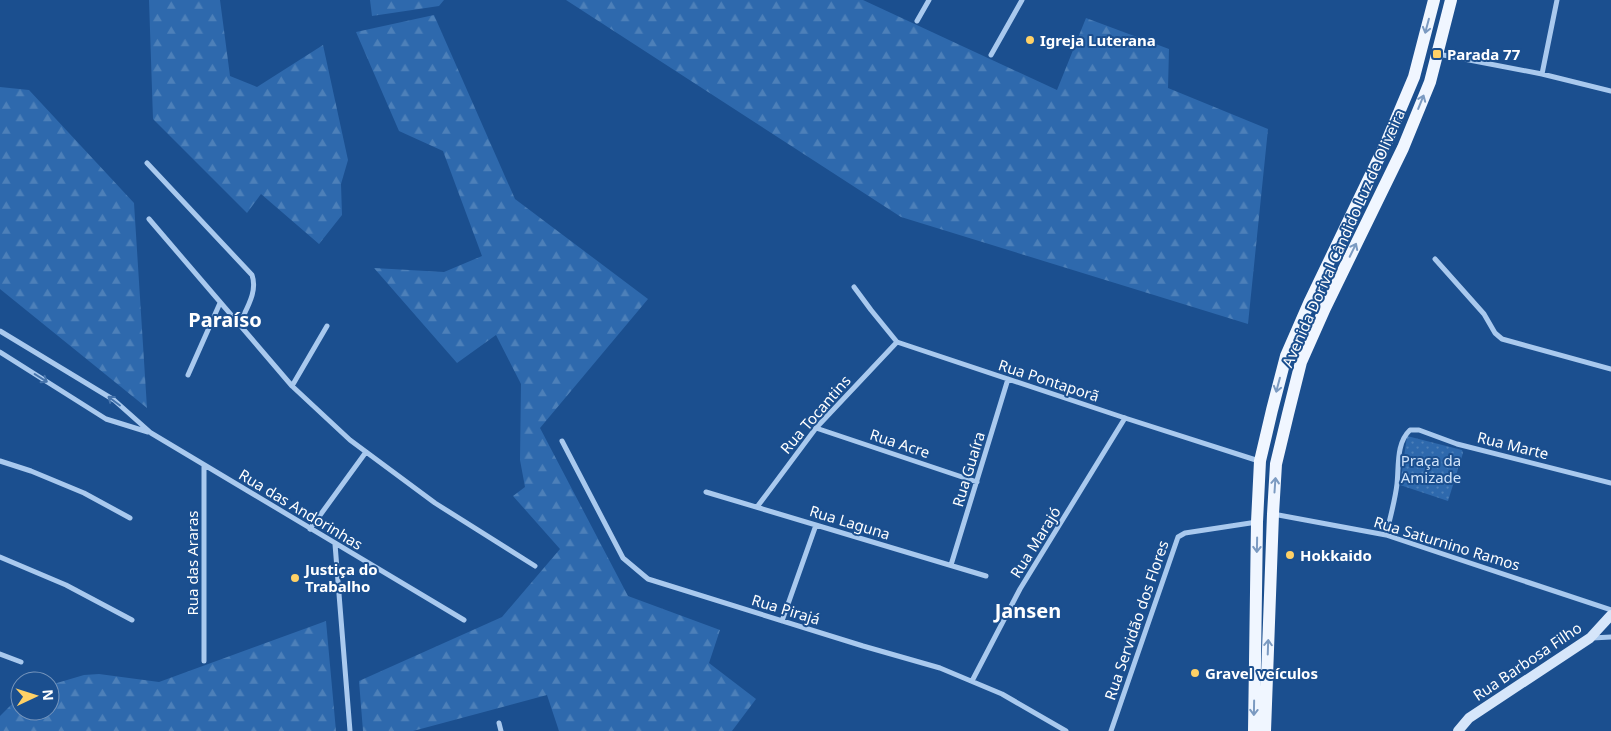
<svg xmlns="http://www.w3.org/2000/svg" width="1611" height="731" font-family="'Noto Sans',sans-serif">
  <style>
    .green { fill: url(#green-dots) }
    .forest { fill: url(#forest-firs) }
    .lines { fill: none; stroke-linecap: round; stroke-linejoin: round }
    .street { stroke: #a9c9ee; stroke-width: 5 }
    .secondary { stroke: #d6e6fa; stroke-width: 10 }
    .primary { stroke: #f0f6ff; stroke-width: 12 }
    .oneway { stroke: #7b9ac1 }
    .oneway2 { stroke: #4674ac }
    .poi-dot { fill: #ffd166; stroke: #1b4f8f; stroke-width: 2 }
    .labels { text-anchor: middle; dominant-baseline: central; stroke-width: 4; stroke-linejoin: round; paint-order: stroke }
    .poi-label { font-size: 15px; font-weight: bold; fill: #fff; stroke: #1b4f8f; text-anchor: start }
    .street-label { font-size: 15px; fill: #fff; stroke: #1b4f8f }
    .park-label { font-size: 15px; fill: #cfe3fa; stroke: #1b4f8f }
    .district-label { font-size: 20px; font-weight: bold; fill: #fff; stroke: #1b4f8f }
  </style>
  <defs>
    <pattern id="green-dots" width="8" height="8" patternUnits="userSpaceOnUse" patternTransform="scale(1.25)"><rect width="8" height="8" fill="#2e69ad"/><path d="M2 2h.1M6 6h.1" fill="none" stroke="#4d80b9" stroke-width="1.8" stroke-linecap="round"/></pattern>
    <pattern id="forest-firs" width="22" height="20" patternUnits="userSpaceOnUse" patternTransform="scale(1.25)"><rect width="22" height="20" fill="#2e69ad"/><path d="M5 1l3.5 6h-7zM16 11l3.5 6h-7z" fill="#4d80b9"/></pattern>
  </defs>
  <rect width="100%" height="100%" fill="#1b4f8f"/>
  <path class="green" d="M 1407,436 L 1462,450 L 1463,453 L 1448,501 L 1400,485 Z"/>
  <path class="forest" d="M 149,0 L 220,0 L 230,76 L 257,87 L 323,45 L 348,160 L 341,184 L 342,215 L 319,244 L 261,194 L 247,213 L 153,119 Z
    M 370,0 L 444,0 L 439,6 L 372,16 Z
    M 566,0 L 863,0 L 1057,90 L 1086,18 L 1169,49 L 1168,88 L 1268,129 L 1248,324 L 901,217 Z
    M 434,15 L 515,199 L 648,299 L 540,428 L 628,596 L 720,630 L 709,663 L 756,699 L 732,731 L 559,731 L 547,695 L 413,731 L 363,731 L 359,681 L 502,617 L 560,549 L 513,496 L 525,487 L 520,460 L 521,384 L 496,335 L 457,363 L 374,268 L 444,272 L 482,256 L 443,151 L 399,131 L 356,32 Z
    M 0,87 L 29,90 L 134,203 L 147,408 L 0,289 Z
    M 326,621 L 336,731 L 0,731 L 0,716 L 20,696 L 20,711 L 50,711 L 50,685 L 84,675 L 99,674 L 159,682 Z"/>
  <g class="lines">
    <path class="street" d="M 917,21 L 929,0
      M 1438,54 L 1542,74 L 1611,91
      M 991,55 L 1022,0
      M 1542,74 L 1557,0
      M 147,163 L 252,275 C 258,292 246,309 239,325
      M 149,219 L 292,386 L 350,440 L 435,503 L 535,566
      M 1435,259 L 1484,314 L 1495,333 L 1502,339 L 1611,369
      M 854,287 L 871,310 L 897,342 L 1125,418 L 1259,461
      M 0,331 L 114,400 L 151,433 L 464,620
      M 0,352 L 106,419 L 148,432
      M 188,375 L 220,303
      M 292,386 L 327,326
      M 816,428 L 977,482
      M 562,441 L 623,558 L 648,579 L 863,646 L 940,668 L 1002,694 L 1066,731
      M 0,461 L 31,471 L 84,493 L 130,518
      M 204,466 L 204,661
      M 706,492 L 986,576
      M 757,507 L 816,428 L 897,342
      M 1273,514 L 1386,535 L 1611,610
      M 310,529 L 366,452
      M 1386,535 C 1390,518 1395,501 1397,484 C 1399,466 1396,443 1410,430 L 1419,430 L 1457,444 L 1611,483
      M 335,544 L 350,731
      M 0,557 L 66,585 L 132,620
      M 951,565 L 1008,379
      M 782,621 L 816,525
      M 1592,638 L 1611,637
      M 0,654 L 21,662
      M 972,681 L 1020,589 L 1125,418
      M 499,723 L 501,731
      M 1111,731 L 1178,537 L 1185,533 L 1257,522"/>
    <path class="secondary" d="M 1458,731 L 1469,718 L 1590,638 L 1611,615"/>
    <path class="primary" d="M 1254,731 L 1257,522 L 1260,461 L 1272,410 L 1286,356 L 1310,301 L 1387,141 L 1414,77 L 1434,0
      M 1265,731 L 1273,514 L 1276,464 L 1288,414 L 1301,362 L 1325,308 L 1403,148 L 1430,82 L 1451,0"/>
  </g>
  <defs><path id="oneway-shaft" d="M-6 0H5M1.5-3L5.5 0L1.5 3" fill="none" stroke-width="1.6" stroke-linecap="round" stroke-linejoin="round" transform="scale(1.25)"/></defs>
  <g class="oneway">
    <use href="#oneway-shaft" transform="translate(1427 26) rotate(105)"/>
    <use href="#oneway-shaft" transform="translate(1421 102) rotate(-68)"/>
    <use href="#oneway-shaft" transform="translate(1353 250) rotate(-64)"/>
    <use href="#oneway-shaft" transform="translate(1278 385) rotate(105)"/>
    <use href="#oneway-shaft" transform="translate(1275 485) rotate(-86)"/>
    <use href="#oneway-shaft" transform="translate(1257 545) rotate(91)"/>
    <use href="#oneway-shaft" transform="translate(1268 647) rotate(-88)"/>
    <use href="#oneway-shaft" transform="translate(1254 708) rotate(91)"/>
  </g>
  <g class="oneway2">
    <use href="#oneway-shaft" transform="translate(41 378) rotate(32)"/>
    <use href="#oneway-shaft" transform="translate(114 401) rotate(-143)"/>
  </g>
  <g class="poi-dot">
    <circle cx="1030" cy="40" r="5"/>
    <rect x="1432" y="49" width="10" height="10" rx="2.5"/>
    <circle cx="1290" cy="555" r="5"/>
    <circle cx="295" cy="578" r="5"/>
    <circle cx="1195" cy="673" r="5"/>
  </g>
  <g class="labels">
    <g class="poi-label">
      <text x="1040" y="40">Igreja Luterana</text>
      <text x="1447" y="54">Parada 77</text>
      <text x="1300" y="555">Hokkaido</text>
      <text x="305" y="569">Justiça do<tspan x="305" dy="17">Trabalho</tspan></text>
      <text x="1205" y="673">Gravel veículos</text>
    </g>
    <g class="street-label">
      <text transform="translate(1343 238) rotate(-66)">Avenida Dorival Cândido Luz de Oliveira</text>
      <text transform="translate(1049 380) rotate(18)">Rua Pontaporã</text>
      <text transform="translate(815 414) rotate(-49)">Rua Tocantins</text>
      <text transform="translate(900 443) rotate(18)">Rua Acre</text>
      <text transform="translate(1513 445) rotate(14)">Rua Marte</text>
      <text transform="translate(968 469) rotate(-73)">Rua Guaíra</text>
      <text transform="translate(301 509) rotate(31)">Rua das Andorinhas</text>
      <text transform="translate(850 522) rotate(17)">Rua Laguna</text>
      <text transform="translate(1035 542) rotate(-58)">Rua Marajó</text>
      <text transform="translate(1447 543) rotate(17)">Rua Saturnino Ramos</text>
      <text transform="translate(192 563) rotate(-90)">Rua das Araras</text>
      <text transform="translate(786 609) rotate(17)">Rua Pirajá</text>
      <text transform="translate(1136 620) rotate(-71)">Rua Servidão dos Flores</text>
      <text transform="translate(1527 661) rotate(-34)">Rua Barbosa Filho</text>
    </g>
    <g class="park-label">
      <text x="1431" y="460">Praça da<tspan x="1431" dy="17">Amizade</tspan></text>
    </g>
    <g class="district-label">
      <text x="225" y="319">Paraíso</text>
      <text x="1028" y="610">Jansen</text>
    </g>
  </g>
  <g transform="translate(35 696) rotate(86)"><circle r="24" fill="#1b4f8f" stroke="#7695bc"/>
  <path d="M0-4L9 19L0 12L-9 19Z" fill="#ffd166"/>
  <text y="-8" font-size="14" font-weight="bold" text-anchor="middle" fill="#ffffff">N</text>
  </g>
</svg>
